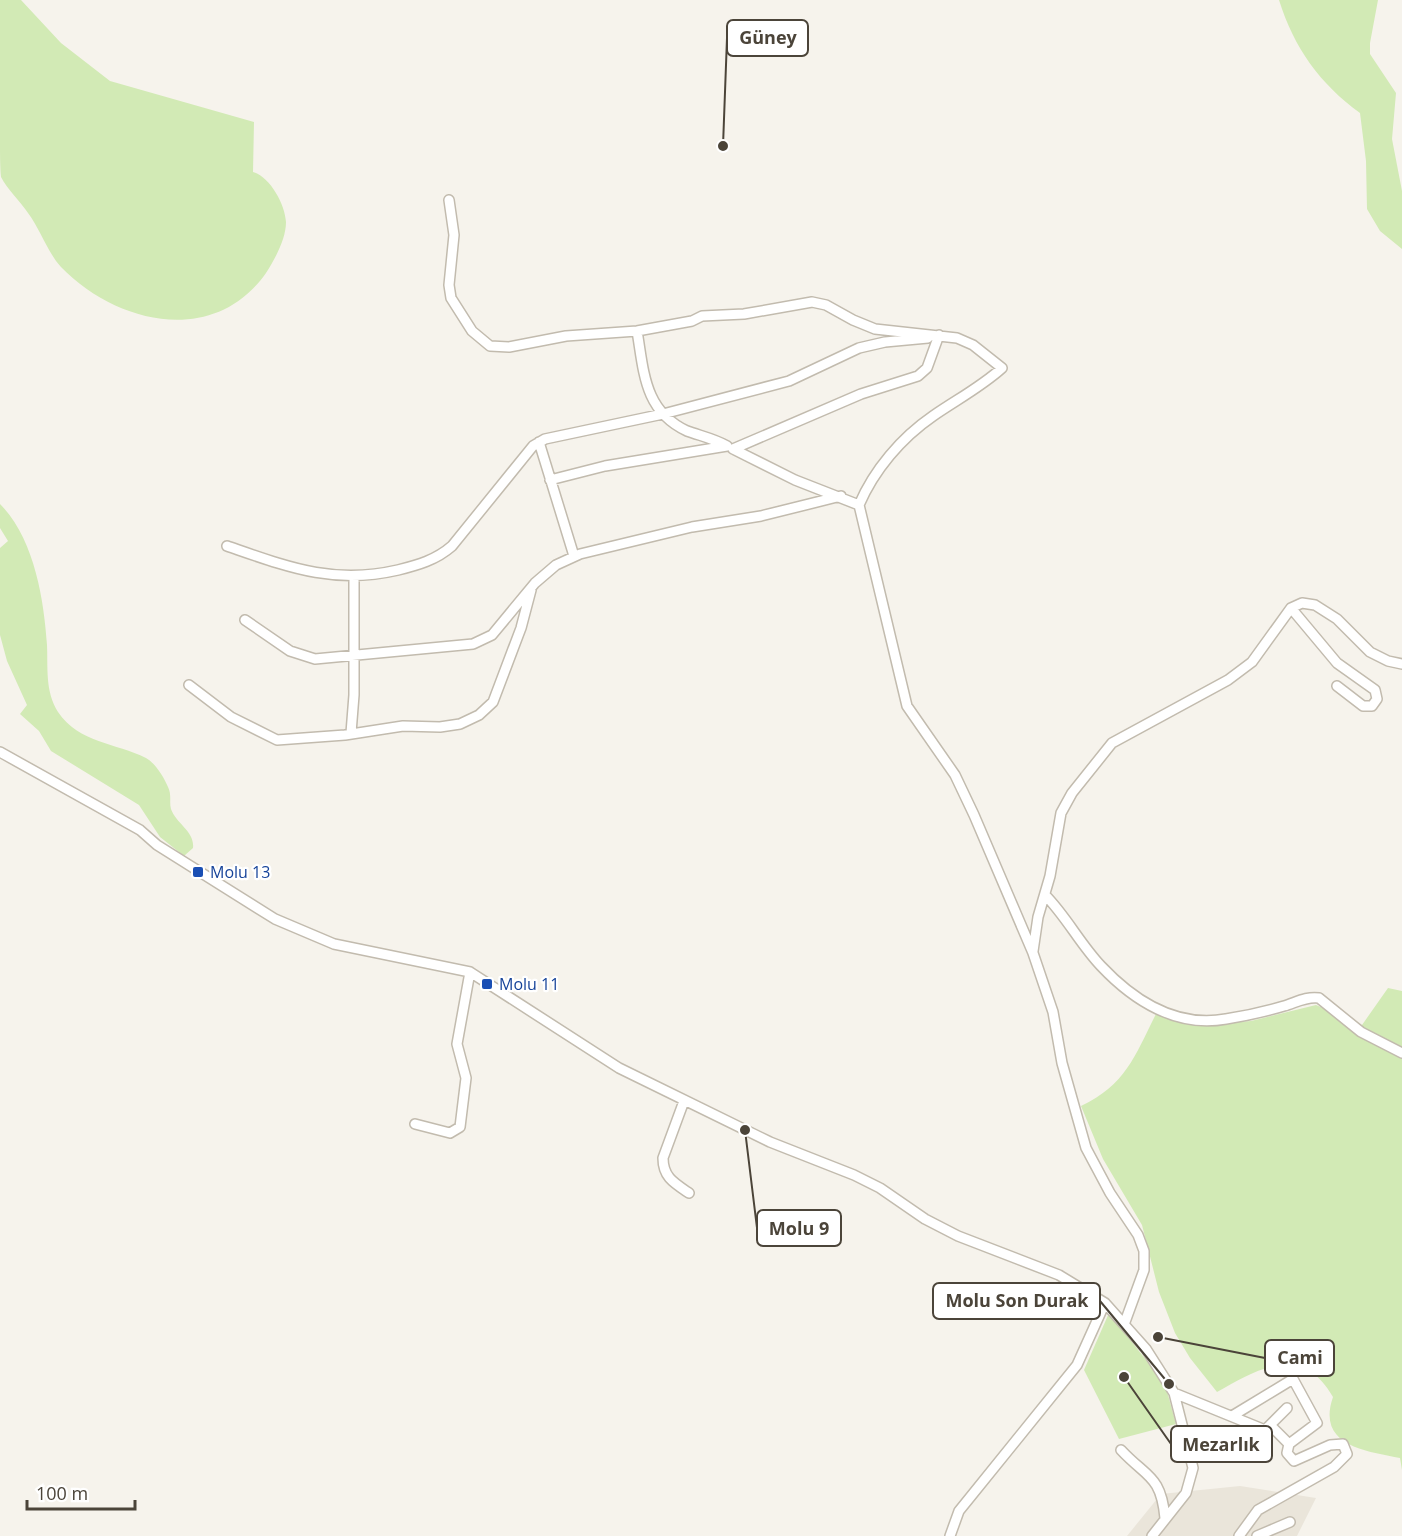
<svg xmlns="http://www.w3.org/2000/svg" width="1402" height="1536" font-family="'Open Sans',sans-serif">
  <style>
    .residential { fill: #eae5da }
    .green { fill: #d2eab5 }
    .lines { fill: none; stroke-linecap: round; stroke-linejoin: round }
    .minor-casing { stroke: #c2bbae; stroke-width: 12 }
    .minor { stroke: #fff; stroke-width: 9 }
    .transit-dot { fill: #1a4fb4; stroke: #fff; stroke-width: 2 }
    .labels { text-anchor: middle; dominant-baseline: central; stroke-width: 4.5; stroke-linejoin: round; paint-order: stroke }
    .transit-label { font-size: 16px; fill: #164399; stroke: #fff; text-anchor: start }
    .leader { fill: none; stroke: #4b4439; stroke-width: 2 }
    .callout-dot { fill: #4b4439; stroke: #fff; stroke-width: 2 }
    .callout { fill: #fff; stroke: #4b4439; stroke-width: 2 }
    .callout-label { font-size: 18px; text-anchor: middle; font-weight: bold; fill: #4b4439 }
  </style>
  <rect width="100%" height="100%" fill="#f6f3ec"/>
  <path class="residential" d="M 1240,1486 L 1316,1498 L 1297,1536 L 1127,1536 L 1161,1494 Z"/>
  <path class="green" d="M 0,0 L 21,0 L 61,43 L 110,81 L 254,122 L 253,172 C 270,177 285,204 286,222 C 286,239 275,259 266,273 C 214,347 116,324 61,267 C 48,253 40,229 28,213 C 20,201 7,189 1,177 C 0,168 0,150 0,141 C 0,94 0,47 0,0 Z
    M 1279,0 L 1378,0 L 1370,43 L 1370,54 L 1396,93 L 1392,139 L 1402,191 L 1402,249 L 1380,231 L 1367,209 L 1366,161 L 1360,113 C 1320,84 1294,48 1279,0 Z
    M 0,504 C 34,538 44,599 47,645 C 48,668 45,691 58,712 C 79,743 116,743 146,758 C 155,763 164,777 168,787 C 172,795 169,802 171,809 C 176,824 195,831 193,848 L 184,856 L 160,837 L 139,805 L 51,751 L 39,731 L 20,714 L 27,705 L 7,661 L 0,635 L 0,548 L 8,541 L 0,528 Z
    M 1388,988 L 1402,991 L 1402,1470 L 1400,1458 C 1366,1451 1316,1446 1333,1397 C 1302,1342 1258,1369 1217,1392 L 1190,1358 L 1175,1333 L 1159,1292 L 1142,1225 L 1103,1159 L 1081,1106 C 1127,1084 1135,1055 1157,1012 L 1185,1023 L 1217,1024 L 1251,1021 L 1316,1005 L 1362,1025 Z
    M 1109,1313 L 1165,1384 L 1176,1424 L 1119,1439 L 1084,1370 Z"/>
  <g class="lines">
    <g class="minor-casing">
      <path id="minor" d="M 449,200 L 454,235 L 449,285 L 451,298 L 472,331 L 490,346 L 509,347 L 566,336 L 637,331 L 692,321 L 702,316 L 744,314 L 812,302 L 826,305 L 853,320 L 875,329 L 957,338 L 973,345 L 1002,368 C 981,387 956,400 933,416 C 901,438 874,470 859,505 L 907,706 L 955,775 L 974,815 L 1033,953 L 1053,1012 L 1062,1063 L 1086,1148 L 1110,1193 L 1138,1235 L 1144,1251 L 1144,1270 L 1125,1322
        M 637,331 C 644,372 644,411 687,431 C 701,436 715,439 727,446
        M 539,442 L 574,556
        M 733,449 L 861,394 L 918,376 L 927,368 L 939,335
        M 733,449 L 795,480 L 859,505
        M 550,480 L 605,466 L 727,446
        M 227,546 C 288,567 333,585 398,570 C 418,565 436,560 452,546 L 533,446 L 545,439 L 663,414 L 789,381 L 859,348 L 885,342 L 928,338
        M 1291,608 L 1337,663 L 1375,690 L 1377,699 L 1372,706 L 1363,706 L 1337,686
        M 245,620 L 290,651 L 315,659 L 473,644 L 492,635 L 535,583 L 556,565 L 580,554 L 692,527 L 761,516 L 841,496
        M 189,685 L 231,717 L 277,740 L 345,735 L 403,726 L 440,727 L 460,724 L 479,715 L 493,702 L 521,628 L 531,590
        M 351,733 L 354,695 L 354,577
        M 0,752 L 140,830 L 157,845 L 275,919 L 334,944 L 470,972 L 619,1068 L 770,1142 L 854,1175 L 880,1188 L 925,1219 L 958,1236 L 1059,1275 L 1105,1303 L 1146,1349 L 1174,1393 L 1193,1468 L 1186,1493 L 1152,1536
        M 1045,895 C 1066,916 1080,944 1101,966 C 1134,1001 1177,1028 1226,1019 C 1245,1016 1264,1012 1284,1006 C 1295,1003 1306,996 1319,998 L 1361,1032 L 1402,1053
        M 1033,951 L 1038,917 L 1050,876 L 1061,813 L 1072,793 L 1112,743 L 1228,680 L 1252,662 L 1291,608 L 1302,603 L 1315,605 L 1337,619 L 1370,652 L 1388,661 L 1402,664
        M 684,1101 L 663,1158 C 663,1177 674,1183 689,1193
        M 415,1124 L 450,1133 L 460,1127 L 466,1078 L 457,1044 L 470,972
        M 1174,1393 L 1265,1430 L 1287,1408
        M 1232,1416 L 1293,1379 L 1317,1423 L 1289,1444
        M 1121,1450 C 1147,1478 1161,1475 1165,1518
        M 950,1536 L 959,1511 L 1077,1365 L 1105,1303
        M 1239,1536 L 1258,1510 L 1334,1467 L 1347,1454 L 1343,1444 L 1330,1445 L 1294,1461 L 1287,1453 L 1289,1444 L 1270,1425
        M 1257,1536 L 1290,1522"/>
    </g>
    <use href="#minor" class="minor"/>
  </g>
  <g class="transit-dot">
    <rect x="192" y="866" width="12" height="12" rx="3"/>
    <rect x="481" y="978" width="12" height="12" rx="3"/>
  </g>
  <g class="labels">
    <g class="transit-label">
      <text x="210" y="872">Molu 13</text>
      <text x="499" y="984">Molu 11</text>
    </g>
  </g>
  <path class="leader" d="M723 146L727 38M745 1130L757 1228M1169 1384L1100 1301M1158 1337L1265 1358M1124 1377L1171 1444"/>
  <g class="callout-dot">
    <circle cx="723" cy="146" r="6"/>
    <circle cx="745" cy="1130" r="6"/>
    <circle cx="1169" cy="1384" r="6"/>
    <circle cx="1158" cy="1337" r="6"/>
    <circle cx="1124" cy="1377" r="6"/>
  </g>
  <g class="callout">
    <rect x="727" y="20" width="81" height="36" rx="6"/>
    <rect x="757" y="1210" width="84" height="36" rx="6"/>
    <rect x="933" y="1283" width="167" height="36" rx="6"/>
    <rect x="1265" y="1340" width="69" height="36" rx="6"/>
    <rect x="1171" y="1426" width="101" height="36" rx="6"/>
  </g>
  <g class="callout-label">
    <text x="768" y="44">Güney</text>
    <text x="799" y="1235">Molu 9</text>
    <text x="1017" y="1307">Molu Son Durak</text>
    <text x="1300" y="1364">Cami</text>
    <text x="1221" y="1451">Mezarlık</text>
  </g>
  <path d="M27 1500v9h108v-9" fill="none" stroke="#4b4439" stroke-width="3"/>
  <text x="36" y="1500" font-size="18" fill="#4b4439" stroke="#ffffff" stroke-width="4.5" paint-order="stroke">100 m</text>
</svg>
